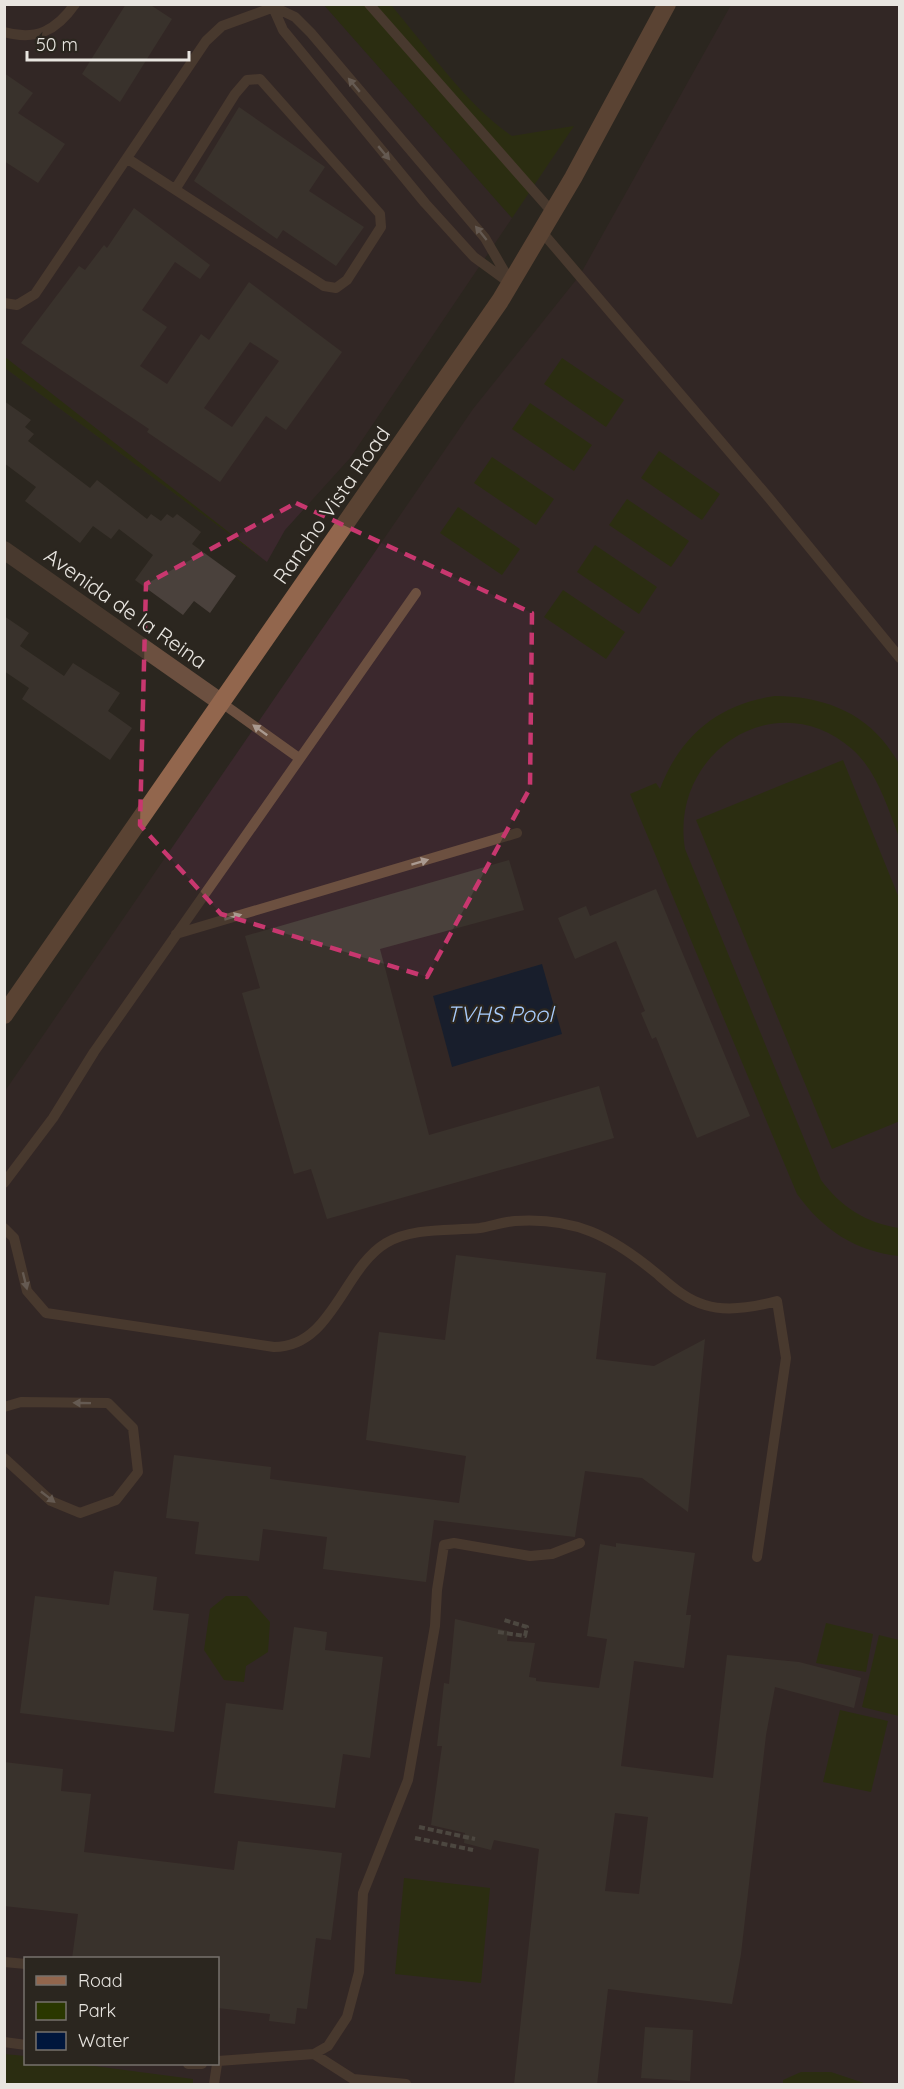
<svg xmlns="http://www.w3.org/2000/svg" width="904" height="2089" font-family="Quicksand,sans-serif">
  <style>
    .education { fill: #3b282d; fill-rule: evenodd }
    .green { fill: #2a3700 }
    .water { fill: #00163c }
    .building { fill: #4a413c; fill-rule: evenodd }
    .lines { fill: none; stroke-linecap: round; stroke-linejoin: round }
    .path { stroke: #747069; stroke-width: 4; stroke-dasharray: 6 3; stroke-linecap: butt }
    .service { stroke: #6c5040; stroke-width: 10 }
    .minor { stroke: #6c5040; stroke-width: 18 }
    .secondary { stroke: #92664d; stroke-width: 18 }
    .oneway { fill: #aa9a90 }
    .marked { fill: none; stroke: #c8376f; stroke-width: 4.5; stroke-dasharray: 12 8; stroke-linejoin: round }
    .labels { text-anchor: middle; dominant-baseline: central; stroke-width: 4.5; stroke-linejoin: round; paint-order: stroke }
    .street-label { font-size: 21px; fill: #e8e5e0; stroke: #2b261f }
    .water-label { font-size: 22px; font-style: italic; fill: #a9cdfe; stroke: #2b261f }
  </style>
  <rect width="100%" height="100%" fill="#2b261f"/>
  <path class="education" d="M 5,5 L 324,5 L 512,218 L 350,458 L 285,530 L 267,562 L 5,368 Z
    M 731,5 L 899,5 L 899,2084 L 5,2084 L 5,1091 L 473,409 L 580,275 ZM 26,1958 L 218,1958 L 218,2064 L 26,2064 Z"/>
  <path class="green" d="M 324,5 L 391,5 C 427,47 466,105 512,136 L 574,126 L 512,218 Z
    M 5,357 L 263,559 L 5,368 Z
    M 562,358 L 624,400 L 606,427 L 544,384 Z
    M 530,403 L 592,445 L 574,471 L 512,429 Z
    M 659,451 L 720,494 L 702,520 L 641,478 Z
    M 492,457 L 554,499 L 536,525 L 474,483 Z
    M 627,499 L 689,541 L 671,567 L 609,525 Z
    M 458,507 L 520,549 L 502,575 L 440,533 Z
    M 595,545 L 657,587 L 639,614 L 577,572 Z
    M 563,590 L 625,632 L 606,659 L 544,617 Z
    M 775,696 C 819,696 861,710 888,747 C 892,753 898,760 900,767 C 903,789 900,814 899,837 C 887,806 877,771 852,749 C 776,682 669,753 685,849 L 821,1180 C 841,1207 866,1223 899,1228 L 899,1256 C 855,1251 823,1230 797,1194 L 630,794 L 656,783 L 660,789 C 680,736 718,704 775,696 Z
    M 843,760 L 899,898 L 900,1121 L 832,1149 L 696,820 Z
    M 226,1596 L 247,1596 L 270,1622 L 268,1652 L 246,1666 L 244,1682 L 224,1680 L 204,1650 L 210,1609 Z
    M 826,1623 L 873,1634 L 866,1672 L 816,1663 Z
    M 879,1635 L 899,1640 L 899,1716 L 862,1707 Z
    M 840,1710 L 888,1721 L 871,1792 L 823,1782 Z
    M 404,1878 L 490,1888 L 481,1983 L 395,1974 Z
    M 4,2054 L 25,2056 L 26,2064 L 79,2064 L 193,2079 L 193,2084 L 5,2084 Z
    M 801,2072 L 831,2072 L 867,2084 L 783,2084 L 783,2080 Z"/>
  <path class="water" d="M 542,964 L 562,1034 L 452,1067 L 433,996 Z"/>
  <path class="building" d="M 126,4 L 149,4 L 172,19 L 120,102 L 82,74 Z
    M 4,73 L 33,93 L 18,113 L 65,144 L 38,183 L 4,161 Z
    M 239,107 L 325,167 L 309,191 L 364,227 L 336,266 L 283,230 L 277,239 L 194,181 Z
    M 134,208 L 210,265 L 200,279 L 175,262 L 142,310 L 167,327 L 140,366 L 167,384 L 201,334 L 209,340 L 249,282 L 342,352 L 286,430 L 266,416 L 220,482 L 147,432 L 149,429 L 21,343 L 79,266 L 85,270 L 104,245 L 107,248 ZM 250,342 L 279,361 L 232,427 L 204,408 Z
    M 4,401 L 31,420 L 25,427 L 34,434 L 28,441 L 90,488 L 97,480 L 147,519 L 151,514 L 161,521 L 167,514 L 173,518 L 177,514 L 201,532 L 192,544 L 236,576 L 210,613 L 194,601 L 183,615 L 135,580 L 153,555 L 119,529 L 111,539 L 93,526 L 80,543 L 25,501 L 36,487 L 4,463 Z
    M 4,616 L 29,633 L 20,646 L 64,676 L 73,663 L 120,693 L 108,711 L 132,728 L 110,760 L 22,699 L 29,688 L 4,671 Z
    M 509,860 L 524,910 L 380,949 L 429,1135 L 599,1086 L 614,1138 L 327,1219 L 311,1169 L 294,1174 L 242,993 L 260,988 L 245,936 Z
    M 656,889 L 750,1116 L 697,1138 L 656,1037 L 652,1039 L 641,1013 L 645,1011 L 616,941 L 575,959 L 558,918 L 586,906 L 590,916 Z
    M 456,1255 L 606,1273 L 596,1359 L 654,1366 L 705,1339 L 688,1512 L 642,1478 L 585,1471 L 575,1537 L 434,1520 L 426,1582 L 323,1569 L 327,1537 L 263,1529 L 259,1561 L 195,1554 L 199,1522 L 166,1518 L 174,1455 L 271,1467 L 270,1479 L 459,1503 L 466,1456 L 366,1440 L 379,1332 L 445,1340 Z
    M 616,1543 L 695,1553 L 686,1615 L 691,1615 L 684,1668 L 634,1661 L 621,1766 L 713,1778 L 727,1655 L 799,1662 L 861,1678 L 854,1708 L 775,1687 L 766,1735 L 741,1954 L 732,2004 L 608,1989 L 597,2085 L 514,2085 L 539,1849 L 494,1840 L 491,1850 L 464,1843 L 465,1833 L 431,1825 L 442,1746 L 437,1746 L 444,1683 L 449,1684 L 455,1619 L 508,1631 L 507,1641 L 535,1643 L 529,1677 L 536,1678 L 536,1681 L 599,1688 L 607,1639 L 587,1636 L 600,1544 L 616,1547 ZM 615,1813 L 648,1817 L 639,1894 L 605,1891 Z
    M 114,1571 L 157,1577 L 153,1610 L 189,1614 L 174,1732 L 20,1713 L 35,1596 L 109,1605 Z
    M 294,1627 L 327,1632 L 325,1650 L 383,1657 L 370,1758 L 343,1754 L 335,1808 L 214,1793 L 226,1703 L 283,1710 Z
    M 4,1762 L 63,1769 L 61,1791 L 91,1794 L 84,1852 L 234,1870 L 238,1841 L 342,1853 L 331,1940 L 316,1938 L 307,2009 L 297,2008 L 295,2024 L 269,2021 L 270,2014 L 218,2008 L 218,1959 L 72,1959 L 78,1914 L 4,1906 Z
    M 645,2027 L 693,2030 L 690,2081 L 641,2078 Z"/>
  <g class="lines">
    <path class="path" d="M 498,1632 L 525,1636 L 527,1627 L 504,1620
      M 419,1827 L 475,1839
      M 415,1838 L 473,1850"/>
    <path class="service" d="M 369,4 L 553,213
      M 272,5 L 283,30 L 425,203 L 474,257 L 507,281
      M 4,32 C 36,41 56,31 75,4
      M 128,159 L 324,286 L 336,288 L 347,280 L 381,227 L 380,214 L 260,79 L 247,80 L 235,94 L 176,188
      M 542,232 L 769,498 L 900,658
      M 4,303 L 17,305 L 35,294 L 206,41 L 222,26 L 274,7 L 295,17 L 311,33 L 485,238 L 511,283
      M 222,703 L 299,758
      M 176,934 L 517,833
      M 4,1183 L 53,1118 L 94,1052 L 416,593
      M 4,1228 L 14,1238 L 27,1291 L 46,1313 L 274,1347 C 332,1347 343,1269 386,1243 C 413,1227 450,1231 480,1228 C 492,1226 503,1222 515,1221 C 575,1217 611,1236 656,1273 C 670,1285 686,1300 705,1305 C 727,1312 755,1307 777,1301 L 786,1358 L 757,1557
      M 4,1407 L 21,1402 L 108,1403 L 133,1428 L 138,1472 L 116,1500 L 80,1513 L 51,1501 L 4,1458
      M 4,1962 L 26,1964
      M 4,2042 L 26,2045
      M 314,2054 L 328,2046 L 347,2017 L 359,1972 L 363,1893 L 408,1780 L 435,1626 L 437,1590 L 444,1545 L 454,1543 L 530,1556 L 552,1554 L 580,1543
      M 218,2061 L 314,2054 L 353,2079 L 406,2084
      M 188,2064 L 202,2064
      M 214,2084 L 217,2064"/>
    <path class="minor" d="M 4,550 L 222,703"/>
    <path class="secondary" d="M 4,1015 L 500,301 L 573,178 L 667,4"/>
  </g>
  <defs><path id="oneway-solid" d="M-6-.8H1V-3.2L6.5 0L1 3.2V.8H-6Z" transform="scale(1.5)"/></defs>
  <g class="oneway">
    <use href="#oneway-solid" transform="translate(354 85) rotate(-130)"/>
    <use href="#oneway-solid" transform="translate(384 153) rotate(50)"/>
    <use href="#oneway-solid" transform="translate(481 233) rotate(-129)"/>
    <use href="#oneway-solid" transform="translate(260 730) rotate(-144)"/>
    <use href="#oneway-solid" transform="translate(420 862) rotate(-17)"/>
    <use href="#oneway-solid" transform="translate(233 917) rotate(-16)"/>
    <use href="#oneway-solid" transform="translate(25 1281) rotate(76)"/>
    <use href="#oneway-solid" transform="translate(82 1403) rotate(-179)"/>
    <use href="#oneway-solid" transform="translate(48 1497) rotate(38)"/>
  </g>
  <path d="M0 0H904V2089H0ZM 296,503 L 532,613 L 530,788 L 427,977 L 221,914 L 140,825 L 146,584 Z" fill="#2b261f" fill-opacity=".55" fill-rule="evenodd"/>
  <path class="marked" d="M 296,503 L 532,613 L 530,788 L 427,977 L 221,914 L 140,825 L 146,584 Z"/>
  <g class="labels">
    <g class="street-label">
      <text transform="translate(331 505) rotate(-55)">Rancho Vista Road</text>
      <text transform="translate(126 608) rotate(35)">Avenida de la Reina</text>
    </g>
    <g class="water-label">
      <text x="500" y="1014">TVHS Pool</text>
    </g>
  </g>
  <rect width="904" height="2089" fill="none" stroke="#e8e5e0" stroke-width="12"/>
  <rect x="24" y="1957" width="195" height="108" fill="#2b261f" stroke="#77726c" stroke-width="1.5"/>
  <rect x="36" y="1976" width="30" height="9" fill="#92664d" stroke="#77726c" stroke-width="1.5"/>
  <text x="78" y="1987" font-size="18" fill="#e8e5e0">Road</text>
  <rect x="36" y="2002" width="30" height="18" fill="#2a3700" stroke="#77726c" stroke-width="1.5"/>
  <text x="78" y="2017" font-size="18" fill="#e8e5e0">Park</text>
  <rect x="36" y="2032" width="30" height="18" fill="#00163c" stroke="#77726c" stroke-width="1.5"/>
  <text x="78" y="2047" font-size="18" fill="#e8e5e0">Water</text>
  <path d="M27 51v9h162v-9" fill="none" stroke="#e8e5e0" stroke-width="3"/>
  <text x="36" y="51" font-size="18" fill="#e8e5e0" stroke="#2b261f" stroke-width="4.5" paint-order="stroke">50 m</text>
</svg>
